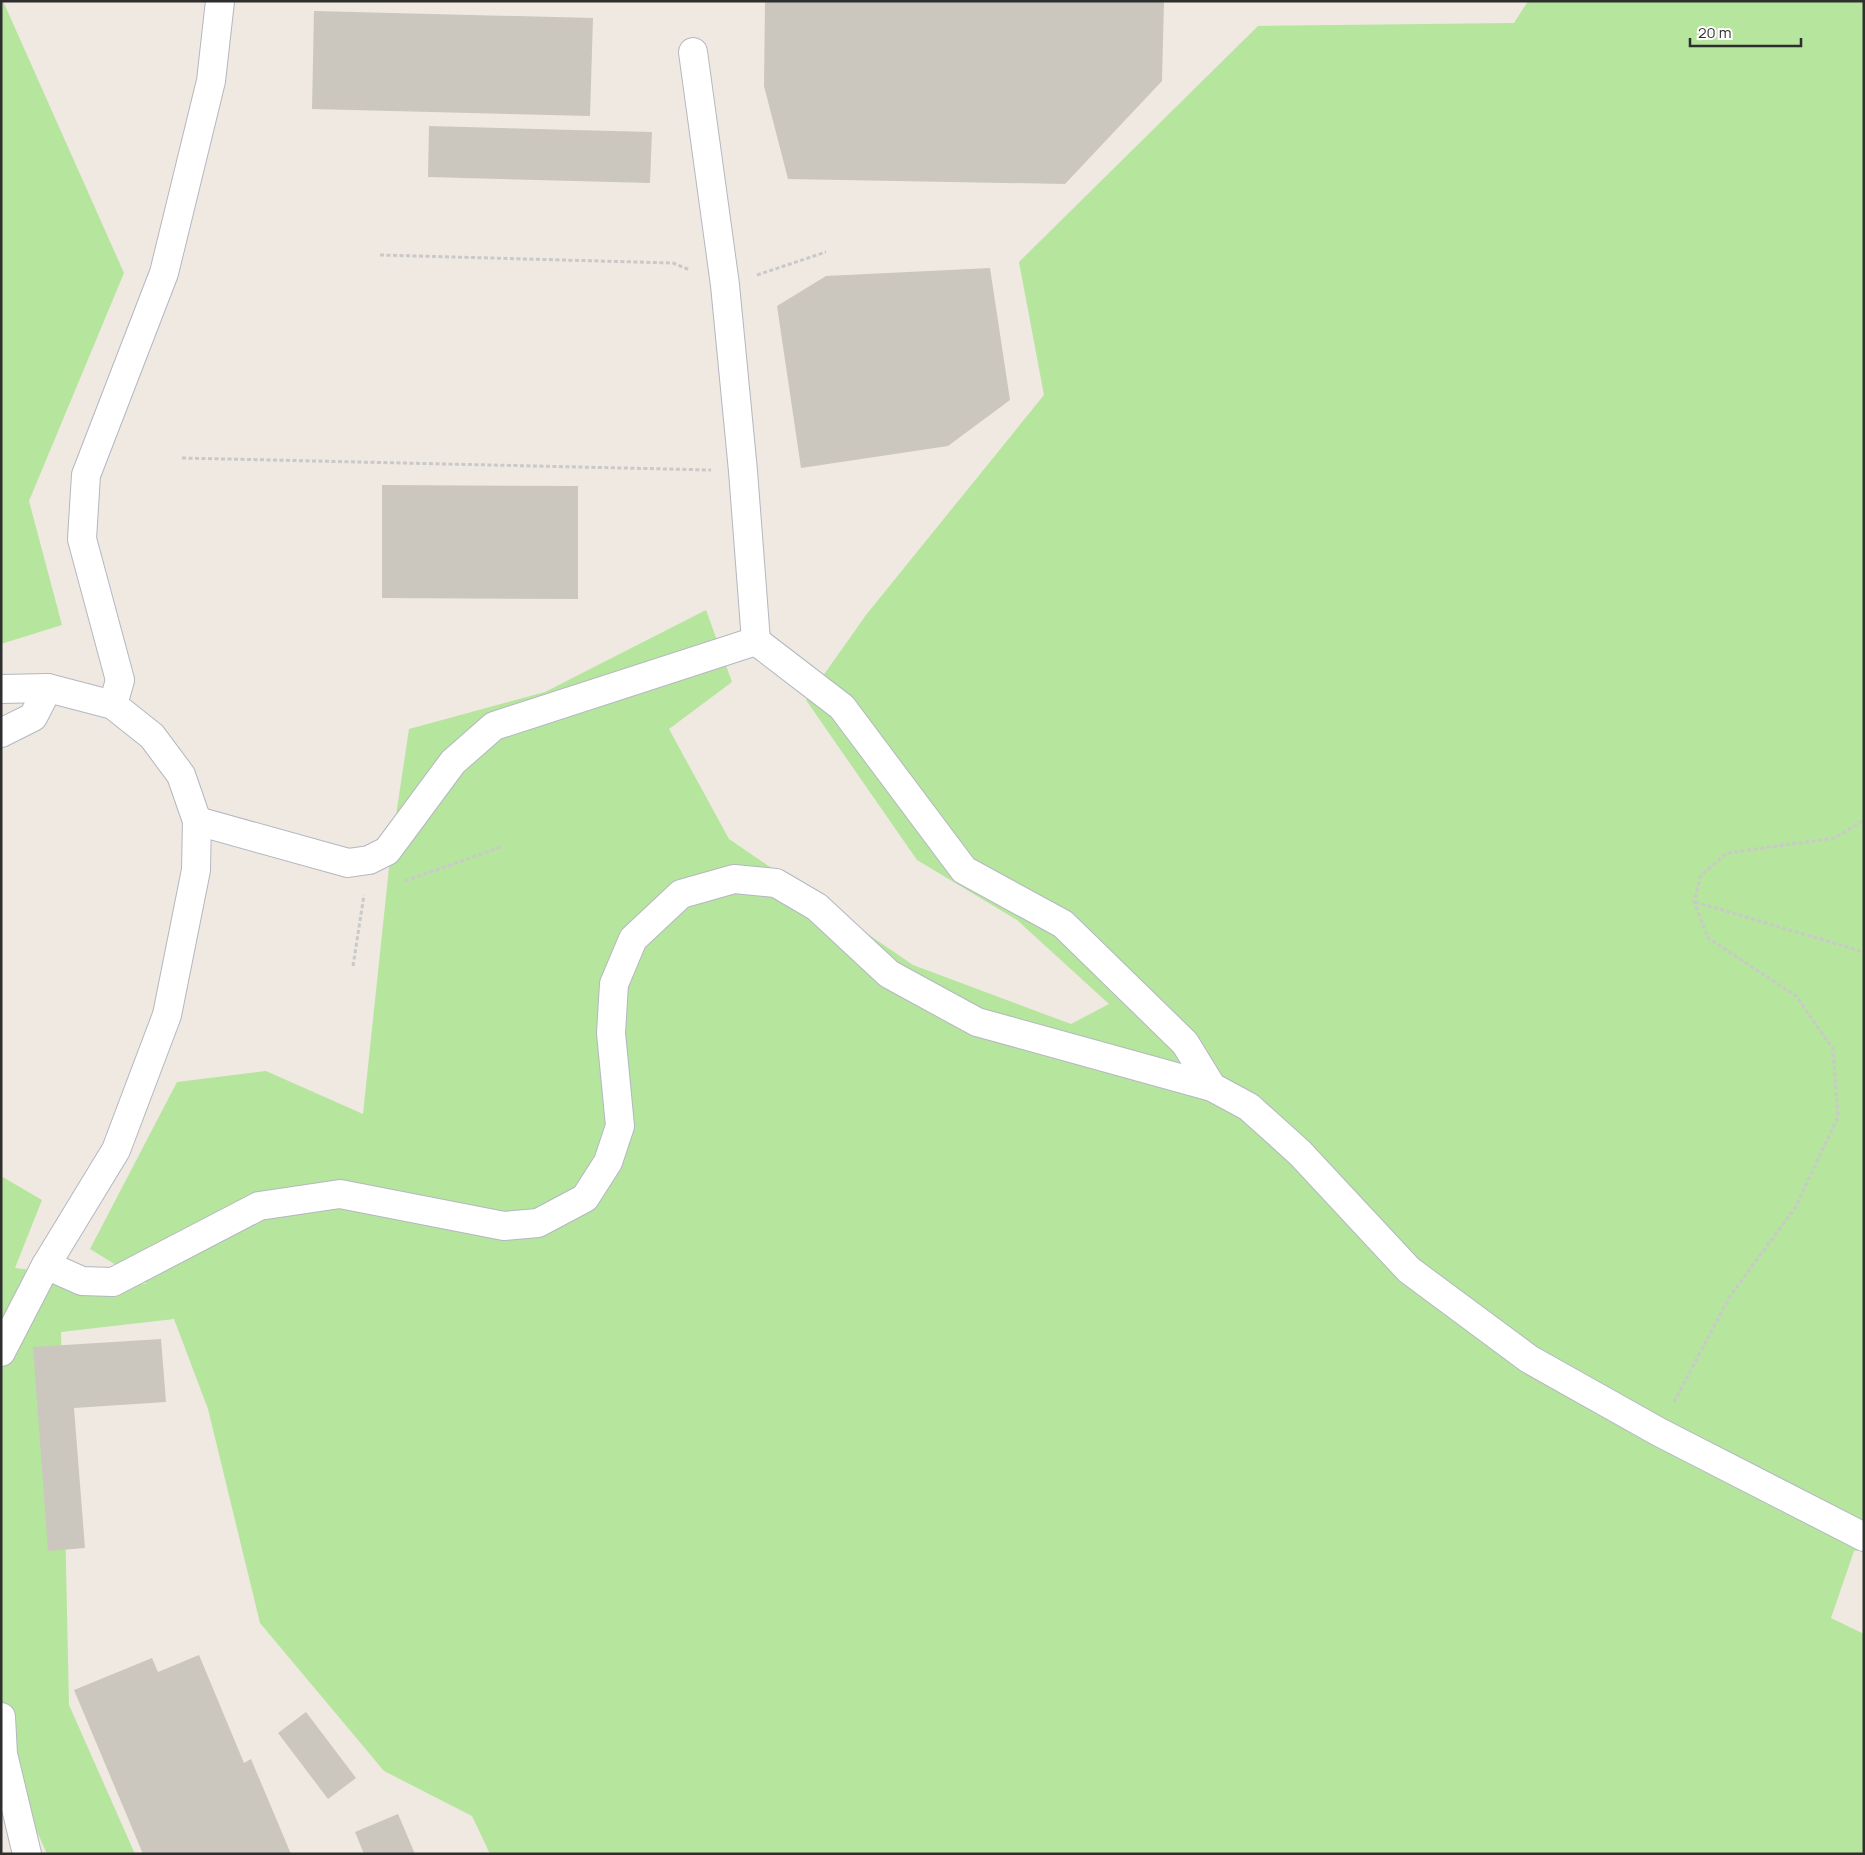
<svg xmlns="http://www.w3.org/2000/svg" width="1865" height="1855" font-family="Manrope,sans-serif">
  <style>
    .green { fill: #b6e59e }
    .building { fill: #cbc7bf }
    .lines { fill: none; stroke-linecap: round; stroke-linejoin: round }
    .street-casing { stroke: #b4b7c1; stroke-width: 30 }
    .secondary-casing { stroke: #b4b7c1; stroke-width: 30 }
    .path { stroke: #c9c9c9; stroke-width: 3; stroke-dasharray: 4 2.5; stroke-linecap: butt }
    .street { stroke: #fff; stroke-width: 28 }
    .secondary { stroke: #fff; stroke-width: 28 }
  </style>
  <rect width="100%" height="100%" fill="#efe9e1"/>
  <path class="green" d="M 1,1 L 3,1 L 124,273 L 29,501 L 62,625 L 1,644 Z
    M 1528,1 L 1864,1 L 1864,1550 L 1854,1551 L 1831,1618 L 1864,1634 L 1864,1854 L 490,1854 L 472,1816 L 384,1771 L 260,1623 L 208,1409 L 174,1319 L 61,1332 L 69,1705 L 135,1854 L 47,1854 L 1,1751 L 1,1176 L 42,1200 L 15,1268 L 147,1284 L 90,1249 L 177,1082 L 266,1071 L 363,1114 L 391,849 L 409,729 L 545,692 L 706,610 L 732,682 L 669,729 L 729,839 L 913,965 L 1071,1024 L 1109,1004 L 1017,920 L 917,860 L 806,700 L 866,615 L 1044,395 L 1019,262 L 1258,26 L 1514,23 Z"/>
  <path class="building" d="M 765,1 L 1164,1 L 1162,81 L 1065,184 L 788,179 L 764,86 Z
    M 314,11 L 593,18 L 590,116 L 312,109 Z
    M 429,126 L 652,132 L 650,183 L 428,177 Z
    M 990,268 L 1010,400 L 948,446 L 801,468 L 777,306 L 826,276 Z
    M 382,485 L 578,486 L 578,599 L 382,598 Z
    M 161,1339 L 166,1402 L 74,1408 L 85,1548 L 48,1551 L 33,1347 Z
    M 199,1655 L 244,1763 L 251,1759 L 291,1854 L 143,1854 L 74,1690 L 152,1658 L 158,1672 Z
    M 306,1712 L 356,1778 L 328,1799 L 278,1733 Z
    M 398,1814 L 415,1854 L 364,1854 L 355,1832 Z"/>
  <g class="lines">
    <g class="street-casing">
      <path id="street" d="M 693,52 L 725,285 L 743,471 L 756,641
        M 113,705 L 120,680 L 82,539 L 86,475 L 164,273 L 211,81 L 220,1
        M 1,733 L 33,717 L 48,688
        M 197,821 L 348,863 L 369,860 L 387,851 L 453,762 L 494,726 L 756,641 L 842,707 L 964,870 L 1063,924 L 1185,1043 L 1212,1087
        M 46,1265 L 82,1281 L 113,1282 L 259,1206 L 340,1194 L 504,1226 L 538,1223 L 585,1198 L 608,1162 L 620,1126 L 611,1033 L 614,984 L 633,939 L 681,894 L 734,879 L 776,883 L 817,907 L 889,974 L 977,1022 L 1212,1087 L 1249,1107 L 1300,1153 L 1409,1270 L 1529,1359 L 1659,1432 L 1864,1537"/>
    </g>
    <g class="secondary-casing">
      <path id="secondary" d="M 1,689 L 48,688 L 113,705 L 152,736 L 181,775 L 197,821 L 196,870 L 167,1015 L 116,1150 L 46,1265 L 1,1352
        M 1,1717 L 3,1754 L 27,1854"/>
    </g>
    <path class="path" d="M 380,255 L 673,263 L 690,270
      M 757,275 L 826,252
      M 182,458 L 711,470
      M 405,881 L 501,847
      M 1695,902 L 1864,952
      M 353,966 L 364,895
      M 1674,1402 L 1730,1296 L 1795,1208 L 1838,1117 L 1833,1049 L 1796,996 L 1708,938 L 1694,902 L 1701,875 L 1727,853 L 1835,838 L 1864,820"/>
    <use href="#street" class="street"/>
    <use href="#secondary" class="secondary"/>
  </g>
  <rect width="1865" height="1855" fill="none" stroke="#2e2e2e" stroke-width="5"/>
  <path d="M1690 38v8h111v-8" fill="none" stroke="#2e2e2e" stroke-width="2.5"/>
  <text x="1698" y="38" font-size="15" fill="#2e2e2e" stroke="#ffffff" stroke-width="4" paint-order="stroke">20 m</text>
</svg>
